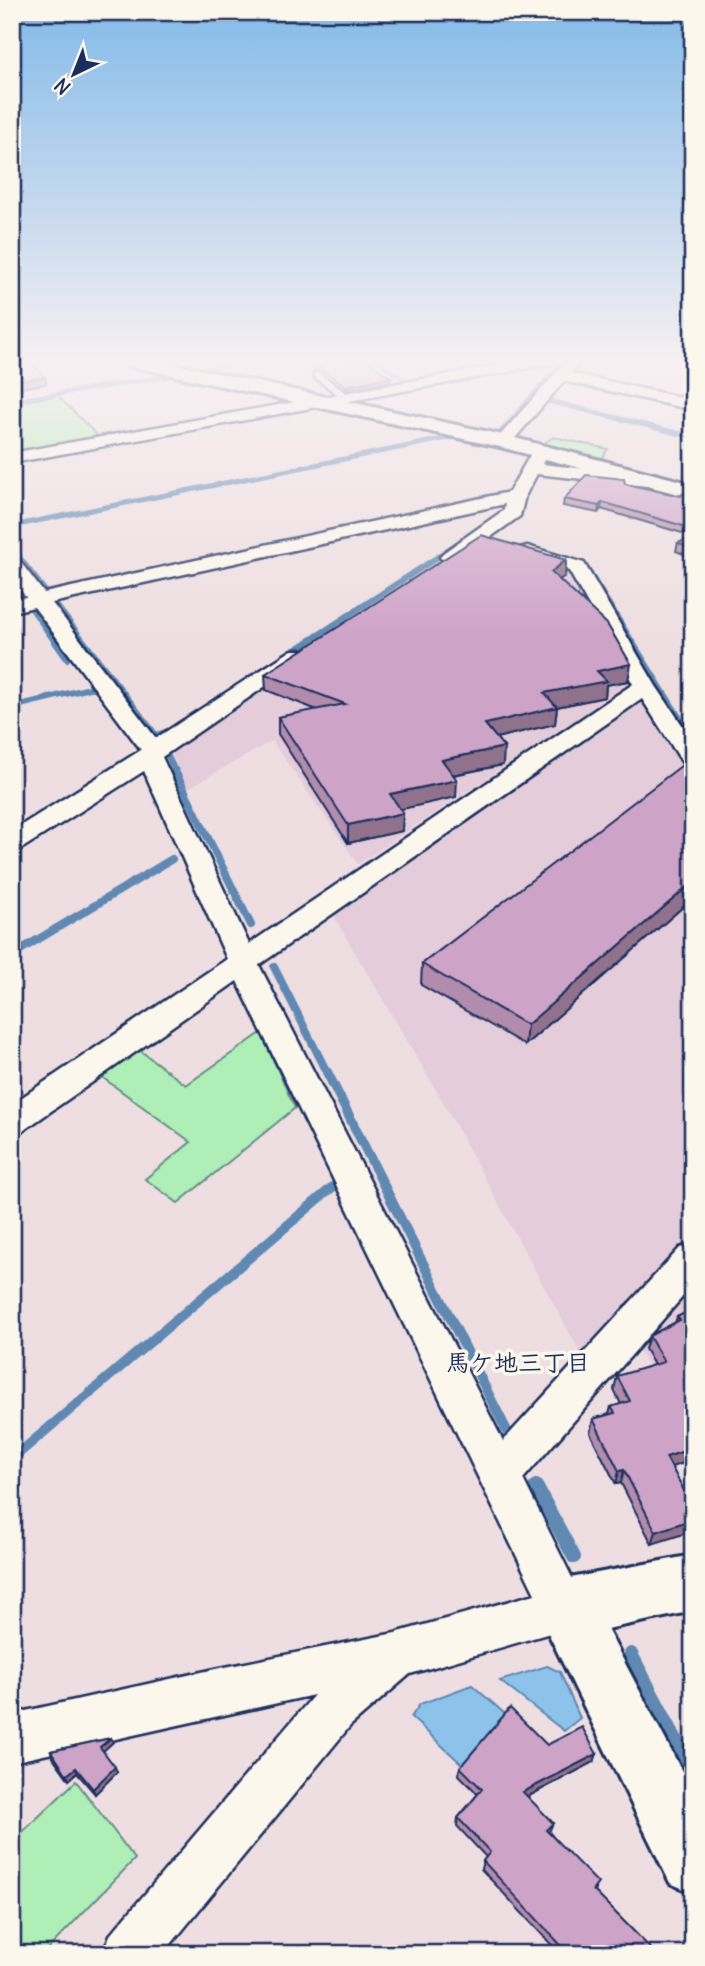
<svg xmlns="http://www.w3.org/2000/svg" width="705" height="1966" font-family="Delius,'Klee One',sans-serif">
  <style>
    .built { fill: #e4ccda }
    .green { fill: #afeeb6; stroke: #658e8a; stroke-width: 2 }
    .water { fill: #8dc3eb; stroke: #5f88b3; stroke-width: 2 }
    .lines { fill: none; stroke-linecap: round; stroke-linejoin: round }
    .stream-far4 { stroke: #5f88b3; stroke-width: 5 }
    .stream-far3 { stroke: #5f88b3; stroke-width: 6 }
    .stream-far2 { stroke: #5f88b3; stroke-width: 8 }
    .stream-far1 { stroke: #5f88b3; stroke-width: 10 }
    .stream { stroke: #5f88b3; stroke-width: 14 }
    .service-casing { stroke: #1b2f5e; stroke-width: 5 }
    .minor-casing { stroke: #1b2f5e; stroke-width: 5 }
    .tertiary-casing { stroke: #1b2f5e; stroke-width: 6 }
    .primary-casing { stroke: #1b2f5e; stroke-width: 6 }
    .service { fill: #fbf7ec; fill-rule: evenodd }
    .minor { fill: #fbf7ec; fill-rule: evenodd }
    .tertiary { fill: #fbf7ec; fill-rule: evenodd }
    .primary { fill: #fbf7ec; fill-rule: evenodd }
    .wall { fill: #b18cac; stroke: #1b2f5e; stroke-width: 2 }
    .shaded-wall { fill: #90728c; stroke: #1b2f5e; stroke-width: 2 }
    .building { fill: #cea3c8; stroke: #1b2f5e; stroke-width: 2 }
    .labels { text-anchor: middle; dominant-baseline: central; stroke-width: 7; stroke-linejoin: round; paint-order: stroke }
    .near-neighbourhood-label { font-size: 24px; font-weight: bold; fill: #1b2f5e; stroke: #fbf7ec }
  </style>
  <rect width="100%" height="100%" fill="#eedee1"/>
  <filter id="ink" filterUnits="userSpaceOnUse"><feTurbulence type="fractalNoise" baseFrequency=".0143" numOctaves="2"/><feDisplacementMap in="SourceGraphic" scale="14" xChannelSelector="R" yChannelSelector="G"/><feConvolveMatrix kernelMatrix="1 2 1 2 8 2 1 2 1" color-interpolation-filters="sRGB"/></filter>
  <g filter="url(#ink)">
    <path class="built" d="M 480,544 L 568,568 L 635,680 L 358,864 L 272,741 L 188,788 L 168,747 Z
      M 645,699 L 693,770 L 693,1240 L 585,1361 L 439,1095 L 333,915 Z
      M 693,1282 L 693,1439 L 636,1346 Z"/>
    <path class="green" d="M 12,386 L 24,400 L 57,395 L 101,439 L 12,455 Z
      M 553,437 L 608,449 L 602,458 L 543,444 Z
      M 261,1033 L 295,1108 L 178,1203 L 145,1179 L 191,1142 L 95,1072 L 134,1046 L 186,1085 Z
      M 76,1781 L 135,1859 L 43,1954 L 12,1954 L 12,1842 Z"/>
    <path class="water" d="M 547,1666 L 560,1672 L 580,1718 L 564,1731 L 500,1681 Z
      M 472,1685 L 505,1714 L 465,1767 L 411,1717 L 420,1704 Z"/>
    <g class="lines">
      <path class="stream-far4" d="M 375,360 L 409,382
        M 204,369 L 252,360
        M 566,380 L 545,400 L 693,437
        M 26,399 L 171,376
        M 500,433 L 561,363
        M 12,526 L 458,436"/>
      <path class="stream-far3" d="M 12,548 L 45,591
        M 590,574 L 693,739
        M 12,583 L 23,598
        M 56,605 L 156,735 L 171,730
        M 32,609 L 67,659
        M 286,656 L 450,549
        M 12,707 L 90,688
        M 165,750 L 176,773"/>
      <path class="stream-far2" d="M 175,771 L 251,925
        M 12,955 L 172,859
        M 274,967 L 328,1074"/>
      <path class="stream-far1" d="M 327,1072 L 509,1435
        M 12,1459 L 335,1185"/>
      <path class="stream" d="M 536,1486 L 574,1557
        M 631,1654 L 693,1772"/>
      <g class="service-casing">
        <path id="service" d="M 314,373 L 320,373 L 352,398 L 345,400 L 314,377 Z"/>
      </g>
      <g class="minor-casing">
        <path id="minor" d="M 527,360 L 557,360 L 550,364 L 12,463 L 12,453 Z
          M 567,360 L 582,360 L 571,373 L 693,400 L 693,410 L 564,381 L 509,445 L 497,445 L 495,441 Z
          M 541,445 L 549,450 L 542,464 L 656,477 L 665,482 L 656,487 L 537,474 L 525,496 L 520,516 L 457,561 L 443,561 L 440,557 L 443,553 L 504,510 L 505,504 L 52,603 L 156,738 L 292,650 L 308,650 L 311,655 L 162,757 L 249,944 L 633,684 L 569,571 L 520,556 L 517,552 L 520,548 L 527,546 L 584,563 L 656,686 L 693,741 L 693,767 L 684,765 L 642,699 L 259,965 L 503,1441 L 680,1248 L 693,1244 L 693,1285 L 523,1479 L 587,1608 L 581,1624 L 410,1674 L 350,1726 L 163,1954 L 103,1954 L 110,1935 L 314,1695 L 12,1762 L 12,1714 L 215,1669 L 395,1633 L 535,1594 L 237,981 L 24,1130 L 12,1133 L 12,1104 L 227,959 L 144,771 L 21,849 L 12,851 L 12,831 L 141,750 L 34,607 L 12,612 L 12,600 L 26,597 L 12,578 L 12,558 L 19,560 L 44,593 L 509,492 L 533,450 Z"/>
      </g>
      <g class="tertiary-casing">
        <path id="tertiary" d="M 693,1555 L 693,1611 L 607,1629 L 693,1792 L 693,1893 L 670,1883 L 536,1608 L 544,1587 L 565,1579 Z"/>
      </g>
      <g class="primary-casing">
        <path id="primary" d="M 120,360 L 156,360 L 503,435 L 693,484 L 693,498 L 500,447 L 130,366 Z"/>
      </g>
      <use href="#service" class="service"/>
      <use href="#minor" class="minor"/>
      <use href="#tertiary" class="tertiary"/>
      <use href="#primary" class="primary"/>
    </g>
    <path class="wall" d="M 12,360 L 45,377 L 46,384 L 18,388 L 12,382 Z
      M 302,360 L 370,360 L 372,362 L 372,365 L 390,381 L 346,390 Z
      M 625,484 L 681,496 L 693,497 L 693,531 L 689,535 L 601,509 L 598,513 L 563,506 L 564,499 Z
      M 693,537 L 693,558 L 676,551 L 678,543 Z
      M 566,560 L 565,576 L 559,580 L 628,681 L 606,685 L 605,697 L 557,707 L 555,724 L 496,738 L 503,765 L 454,775 L 456,797 L 400,809 L 403,813 L 402,831 L 348,843 L 278,734 L 278,717 L 317,710 L 266,690 L 265,674 Z
      M 693,760 L 693,898 L 525,1045 L 421,985 L 422,964 Z
      M 693,1309 L 693,1460 L 671,1467 L 693,1507 L 652,1544 L 621,1483 L 616,1484 L 590,1433 L 593,1419 L 609,1414 L 611,1407 L 621,1404 L 614,1390 L 617,1376 L 654,1365 L 645,1349 L 649,1336 L 675,1323 L 677,1317 Z
      M 111,1738 L 113,1742 L 103,1751 L 117,1772 L 95,1794 L 77,1773 L 69,1780 L 52,1756 L 51,1751 Z
      M 547,1745 L 594,1762 L 527,1797 L 553,1823 L 549,1832 L 596,1890 L 595,1892 L 656,1954 L 560,1954 L 481,1869 L 483,1861 L 486,1857 L 457,1826 L 458,1818 L 478,1794 L 459,1775 L 460,1767 Z"/>
    <path class="shaded-wall" d="M 45,377 L 46,384 L 18,388 L 17,381 Z
      M 391,377 L 390,381 L 346,390 L 346,386 Z
      M 602,502 L 601,509 L 598,513 L 599,506 Z
      M 693,525 L 693,531 L 689,535 L 690,528 Z
      M 566,560 L 565,576 L 549,587 L 551,572 Z
      M 631,664 L 628,681 L 606,685 L 605,697 L 542,710 L 544,693 L 597,671 Z
      M 557,707 L 555,724 L 483,741 L 485,724 Z
      M 504,747 L 503,765 L 441,777 L 442,760 Z
      M 457,780 L 456,797 L 389,812 L 390,794 Z
      M 403,813 L 402,831 L 348,843 L 348,825 Z
      M 693,882 L 693,898 L 525,1045 L 527,1025 Z
      M 693,1448 L 693,1460 L 662,1470 L 666,1457 Z
      M 624,1470 L 621,1483 L 616,1484 L 619,1471 Z
      M 693,1519 L 693,1531 L 652,1544 L 656,1532 Z
      M 111,1738 L 113,1742 L 102,1752 L 100,1747 Z
      M 597,1754 L 594,1762 L 521,1800 L 523,1792 Z
      M 115,1767 L 117,1772 L 95,1794 L 93,1789 Z
      M 76,1768 L 77,1773 L 69,1780 L 67,1775 Z
      M 13,1820 L 17,1829 L 12,1833 L 12,1821 Z"/>
    <path class="building" d="M 12,360 L 28,360 L 45,377 L 17,381 L 12,376 Z
      M 308,360 L 369,360 L 372,362 L 369,363 L 391,377 L 346,386 Z
      M 586,475 L 624,479 L 625,484 L 681,496 L 682,494 L 693,497 L 693,525 L 690,528 L 602,502 L 599,506 L 564,499 Z
      M 481,535 L 566,560 L 551,572 L 607,624 L 631,664 L 597,671 L 607,681 L 544,693 L 557,707 L 485,724 L 504,747 L 442,760 L 457,780 L 390,794 L 403,813 L 348,825 L 278,717 L 345,704 L 265,674 Z
      M 693,537 L 693,550 L 678,543 Z
      M 690,759 L 693,760 L 693,882 L 527,1025 L 422,964 Z
      M 693,1309 L 693,1448 L 666,1457 L 693,1507 L 693,1519 L 656,1532 L 624,1470 L 619,1471 L 593,1419 L 615,1413 L 611,1407 L 630,1401 L 617,1376 L 664,1362 L 649,1336 L 680,1320 L 677,1317 Z
      M 510,1708 L 547,1745 L 582,1727 L 597,1754 L 523,1792 L 553,1823 L 546,1830 L 598,1883 L 593,1890 L 656,1954 L 569,1954 L 483,1861 L 490,1852 L 458,1818 L 482,1789 L 460,1767 Z
      M 111,1738 L 100,1747 L 115,1767 L 93,1789 L 76,1768 L 67,1775 L 51,1751 Z"/>
  </g>
  <linearGradient id="sky" x2="0" y2="1"><stop stop-color="#83bae9"/><stop offset="0.57" stop-color="#f7f0f2"/><stop offset="1" stop-color="#f7f0f2" stop-opacity="0"/></linearGradient>
  <rect width="705" height="635" fill="url(#sky)"/>
  <g class="labels">
    <g class="near-neighbourhood-label">
      <text x="518" y="1362">馬ケ地三丁目</text>
    </g>
  </g>
  <rect width="705" height="1966" fill="none" stroke="#fbf7ec" stroke-width="42"/>
  <rect x="21" y="21" width="663" height="1924" fill="none" stroke="#1b2f5e" stroke-width="2.5" filter="url(#ink)"/>
  <g transform="translate(74 74) rotate(223)" stroke="#fbf7ec" stroke-width="5" paint-order="stroke">
  <path d="M0-5L12 26L0 18L-12 26Z" fill="#1b2f5e"/>
  <text y="-10" font-size="19" font-weight="bold" text-anchor="middle" fill="#1b2f5e">N</text>
  </g>
</svg>
